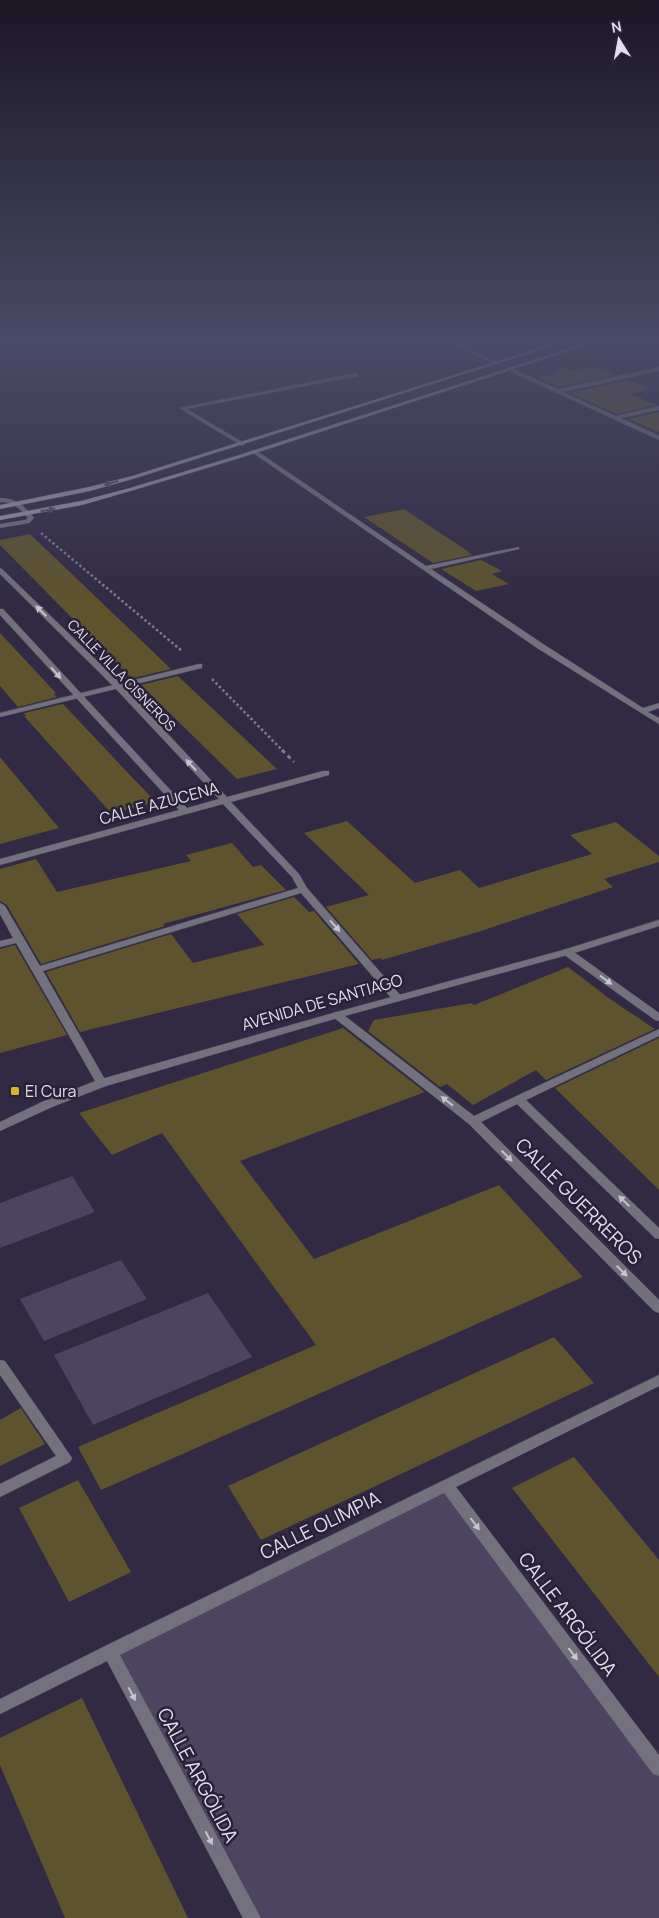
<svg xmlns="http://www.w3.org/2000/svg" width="659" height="1918" font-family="Manrope,sans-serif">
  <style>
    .green { fill: #4d4462 }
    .building { fill: #5e532d }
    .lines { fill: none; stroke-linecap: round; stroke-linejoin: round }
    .pedestrian-casing { stroke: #4e475f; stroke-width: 1 }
    .minor-casing { stroke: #4e475f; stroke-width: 1 }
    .tertiary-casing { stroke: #4e475f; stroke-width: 1 }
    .secondary-casing { stroke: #4e475f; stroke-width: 1 }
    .path-far1 { stroke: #817a90; stroke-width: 2.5; stroke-dasharray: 2.5 2.5; stroke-linecap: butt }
    .path { stroke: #817a90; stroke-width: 3; stroke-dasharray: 4 4; stroke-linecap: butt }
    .pedestrian { fill: #74717e; fill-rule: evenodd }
    .minor { fill: #74717e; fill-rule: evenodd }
    .tertiary { fill: #74717e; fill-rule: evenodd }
    .secondary { fill: #9b95aa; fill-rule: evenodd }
    .oneway { fill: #564f66 }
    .oneway2 { fill: #c7c3d3 }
    .poi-dot { fill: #d6b534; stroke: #282139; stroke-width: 2 }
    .labels { text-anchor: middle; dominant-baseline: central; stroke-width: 5; stroke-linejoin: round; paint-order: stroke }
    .far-street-label { font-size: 14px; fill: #e3deef; stroke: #282139 }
    .street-label { font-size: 16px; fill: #e3deef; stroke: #282139 }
    .poi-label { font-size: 16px; fill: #e3deef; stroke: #282139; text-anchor: start }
    .near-street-label { font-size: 19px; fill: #e3deef; stroke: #282139 }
  </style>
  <rect width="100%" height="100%" fill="#322a44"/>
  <path class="green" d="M 72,1176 L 95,1212 L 0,1248 L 0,1203 Z
    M 121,1260 L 147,1299 L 44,1341 L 20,1299 Z
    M 208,1293 L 252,1357 L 93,1425 L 54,1355 Z
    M 446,1485 L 659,1768 L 659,1918 L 252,1918 L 110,1651 Z"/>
  <path class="building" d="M 558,366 L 570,371 L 594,366 L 616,375 L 558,387 L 538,377 L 555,374 Z
    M 628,380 L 651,389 L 630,394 L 657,405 L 617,414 L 569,393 Z
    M 659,412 L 659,432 L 628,419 Z
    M 404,509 L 469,552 L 468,552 L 472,555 L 433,563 L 364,517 Z
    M 30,534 L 49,552 L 171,669 L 134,678 L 129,676 L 0,545 L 0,540 Z
    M 481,560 L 502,571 L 492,574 L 509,584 L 476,591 L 441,569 Z
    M 0,633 L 56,693 L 54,694 L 57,697 L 18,707 L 0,686 Z
    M 178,676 L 180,678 L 277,769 L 237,779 L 141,685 Z
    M 63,704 L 129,774 L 156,802 L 112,814 L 24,716 L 26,716 L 24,713 Z
    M 0,757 L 59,828 L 0,844 Z
    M 347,821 L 415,883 L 460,870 L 479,888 L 592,854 L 570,835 L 616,822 L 659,856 L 659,862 L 604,879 L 613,887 L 478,932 L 382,960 L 381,958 L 372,960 L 326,907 L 369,895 L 304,833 Z
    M 232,843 L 253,867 L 261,865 L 286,890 L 163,924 L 165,926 L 41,964 L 7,905 L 0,901 L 0,869 L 36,859 L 57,892 L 191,861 L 186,855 Z
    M 294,897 L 309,912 L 314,911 L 359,964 L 80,1032 L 46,972 L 171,934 L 193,963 L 264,945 L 237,914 Z
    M 15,945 L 67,1035 L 0,1053 L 0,949 Z
    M 568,967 L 610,999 L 655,1029 L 546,1080 L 536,1070 L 473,1105 L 447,1084 L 440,1087 L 368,1031 L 374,1020 L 472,1003 L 474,1005 Z
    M 343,1028 L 425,1092 L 240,1161 L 314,1259 L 499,1185 L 583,1277 L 101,1490 L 78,1447 L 316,1345 L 162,1133 L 112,1155 L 79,1113 Z
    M 659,1038 L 659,1190 L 555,1088 Z
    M 554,1337 L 594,1383 L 261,1540 L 228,1486 Z
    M 21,1408 L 45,1444 L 0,1466 L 0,1420 Z
    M 574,1457 L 659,1560 L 659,1677 L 512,1488 Z
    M 78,1480 L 131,1572 L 69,1602 L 19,1508 Z
    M 82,1698 L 188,1918 L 65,1918 L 0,1765 L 0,1738 Z"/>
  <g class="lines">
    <g class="pedestrian-casing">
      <path id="pedestrian" d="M 199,664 L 202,664 L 202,668 L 0,717 L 0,713 Z"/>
    </g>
    <g class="minor-casing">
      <path id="minor" d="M 441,338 L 447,338 L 499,363 L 494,364 Z
        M 509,367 L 558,389 L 659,367 L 659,371 L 563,392 L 616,416 L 659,406 L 659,410 L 621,418 L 659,436 L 659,440 L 507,370 L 506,369 Z
        M 356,373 L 358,374 L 358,376 L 187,409 L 244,443 L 245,444 L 242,446 L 179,408 Z
        M 253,451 L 257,451 L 426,566 L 519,547 L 519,549 L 431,569 L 543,644 L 643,708 L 659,703 L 659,708 L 648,712 L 659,718 L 659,724 L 537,648 L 253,453 Z
        M 0,498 C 16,498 25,506 34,518 L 29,523 L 0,528 L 0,524 L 25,520 L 28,518 C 20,508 12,502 0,502 Z
        M 0,568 L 2,569 L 121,684 L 227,797 L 323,771 L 329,771 L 329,775 L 231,802 L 299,874 L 307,888 L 401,996 L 402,998 L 401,1000 L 393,1000 L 301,893 L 43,971 L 107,1083 L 102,1087 L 98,1086 L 16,943 L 0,947 L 0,941 L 13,938 L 0,914 L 0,903 L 5,906 L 40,966 L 298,888 L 292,877 L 223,804 L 0,865 L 0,859 L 179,810 L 0,615 L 0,609 L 3,609 L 187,808 L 219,799 L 115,688 L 0,574 Z
        M 567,949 L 571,950 L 659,1013 L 659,1021 L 655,1020 L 563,954 L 562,952 L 563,950 Z
        M 337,1012 L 341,1013 L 474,1116 L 659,1029 L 659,1036 L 526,1100 L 659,1228 L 659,1239 L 655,1238 L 517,1104 L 481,1122 L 659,1300 L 659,1313 L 654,1311 L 469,1124 L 333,1017 L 332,1015 L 333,1013 Z
        M 0,1360 L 5,1361 L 72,1458 L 70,1462 L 0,1497 L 0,1484 L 56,1456 L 0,1375 Z
        M 659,1375 L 659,1386 L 456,1487 L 659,1755 L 659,1776 L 653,1774 L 444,1493 L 120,1655 L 261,1918 L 243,1918 L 107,1661 L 0,1714 L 0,1699 L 105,1646 Z"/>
    </g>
    <g class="tertiary-casing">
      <path id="tertiary" d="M 659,920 L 659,926 L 571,954 L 341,1017 L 106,1086 L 52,1107 L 0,1131 L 0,1122 L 44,1101 L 98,1080 L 333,1013 L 563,950 Z"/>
    </g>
    <g class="secondary-casing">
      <path id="secondary" d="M 571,338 L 578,338 L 136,478 L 90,491 L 0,509 L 0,505 L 89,487 L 132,476 Z
        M 602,338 L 609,338 L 240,458 L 134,490 L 82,505 L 0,520 L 0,516 L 81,501 L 130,488 L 236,456 Z"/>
    </g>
    <path class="path-far1" d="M 41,533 L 182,651
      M 212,679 L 283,751"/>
    <path class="path" d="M 282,750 L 294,762"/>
    <use href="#pedestrian" class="pedestrian"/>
    <use href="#minor" class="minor"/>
    <use href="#tertiary" class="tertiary"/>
    <use href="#secondary" class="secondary"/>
  </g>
  <defs><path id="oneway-solid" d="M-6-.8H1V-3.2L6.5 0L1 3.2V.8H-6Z" transform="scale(1.25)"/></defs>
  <g class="oneway">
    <use href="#oneway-solid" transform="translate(111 483) rotate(164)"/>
    <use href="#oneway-solid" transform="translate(48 510) rotate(-10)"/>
  </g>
  <g class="oneway2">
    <use href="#oneway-solid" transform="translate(41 611) rotate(-135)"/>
    <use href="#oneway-solid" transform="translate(56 673) rotate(48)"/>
    <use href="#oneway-solid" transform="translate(191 765) rotate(-133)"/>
    <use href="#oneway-solid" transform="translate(335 926) rotate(49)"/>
    <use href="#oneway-solid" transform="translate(606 980) rotate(36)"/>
    <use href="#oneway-solid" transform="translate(447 1101) rotate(-142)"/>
    <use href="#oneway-solid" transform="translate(507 1156) rotate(45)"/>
    <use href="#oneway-solid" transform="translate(624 1201) rotate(-136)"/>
    <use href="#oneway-solid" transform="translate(622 1271) rotate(45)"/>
    <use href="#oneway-solid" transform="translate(475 1524) rotate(53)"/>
    <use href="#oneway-solid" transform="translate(573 1654) rotate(53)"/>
    <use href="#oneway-solid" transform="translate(132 1694) rotate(62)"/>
    <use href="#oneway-solid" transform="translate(209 1838) rotate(62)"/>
  </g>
  <linearGradient id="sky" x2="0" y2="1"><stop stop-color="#1c1725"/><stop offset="0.56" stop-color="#494a67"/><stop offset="1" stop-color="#494a67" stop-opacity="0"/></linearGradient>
  <rect width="659" height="606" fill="url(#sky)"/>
  <rect class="poi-dot" x="10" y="1086" width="10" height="10" rx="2.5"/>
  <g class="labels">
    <g class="far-street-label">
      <text transform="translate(122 675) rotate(46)">CALLE VILLA CISNEROS</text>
    </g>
    <g class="street-label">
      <text transform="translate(159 803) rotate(-15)">CALLE AZUCENA</text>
      <text transform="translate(322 1002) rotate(-16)">AVENIDA DE SANTIAGO</text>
    </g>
    <g class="poi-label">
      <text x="25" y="1091">El Cura</text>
    </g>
    <g class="near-street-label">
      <text transform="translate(579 1201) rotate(45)">CALLE GUERREROS</text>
      <text transform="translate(320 1525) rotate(-26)">CALLE OLIMPIA</text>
      <text transform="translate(568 1614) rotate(53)">CALLE ARGÓLIDA</text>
      <text transform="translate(198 1775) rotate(62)">CALLE ARGÓLIDA</text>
    </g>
  </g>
  <g transform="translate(619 40) rotate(349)" stroke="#282139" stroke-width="4" paint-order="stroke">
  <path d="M0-4L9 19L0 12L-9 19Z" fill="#e3deef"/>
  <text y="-8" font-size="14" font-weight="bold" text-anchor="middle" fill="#e3deef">N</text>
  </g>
</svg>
